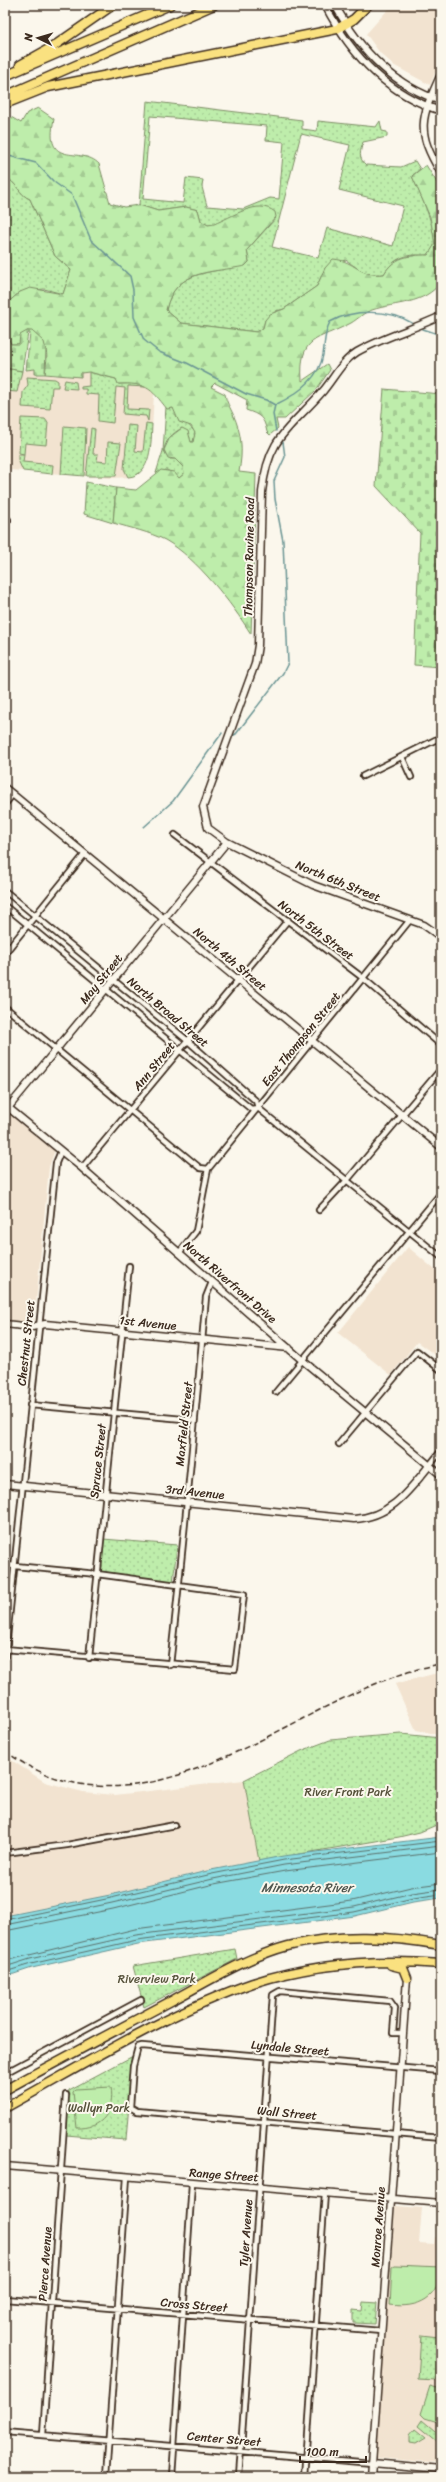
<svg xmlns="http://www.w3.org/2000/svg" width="446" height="2482" font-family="Sriracha,sans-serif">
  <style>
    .built { fill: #f2e3d0 }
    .grass { fill: url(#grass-dots); stroke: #7c8c64; fill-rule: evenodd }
    .forest { fill: url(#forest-firs); stroke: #7c8c64 }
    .cemetery { fill: url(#cemetery-stones); stroke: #7c8c64 }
    .pitch { fill: #beedab; stroke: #7c8c64 }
    .water { fill: #8adbe1; stroke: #6a9493 }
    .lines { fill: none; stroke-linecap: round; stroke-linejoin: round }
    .shore { stroke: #5b716c; stroke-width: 1 }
    .stream { stroke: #6a9493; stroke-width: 1.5 }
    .street-casing { stroke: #3b2a1e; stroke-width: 8 }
    .secondary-casing { stroke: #3b2a1e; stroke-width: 9 }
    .highway-casing { stroke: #3b2a1e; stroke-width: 11 }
    .street { stroke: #fbf7ec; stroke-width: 4.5 }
    .secondary { stroke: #fbf7ec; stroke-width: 6 }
    .highway { stroke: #fae180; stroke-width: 8 }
    .rail { stroke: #3b2a1e; stroke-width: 1.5; stroke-dasharray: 6 3; stroke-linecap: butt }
    .labels { text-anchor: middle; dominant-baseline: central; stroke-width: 4; stroke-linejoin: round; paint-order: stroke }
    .street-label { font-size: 12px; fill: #3b2a1e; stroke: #fbf7ec }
    .park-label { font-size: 12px; fill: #55513a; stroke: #fbf7ec }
    .water-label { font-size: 13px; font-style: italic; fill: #4f564f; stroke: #fbf7ec }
  </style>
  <defs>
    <pattern id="grass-dots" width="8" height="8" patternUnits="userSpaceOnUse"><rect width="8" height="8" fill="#beedab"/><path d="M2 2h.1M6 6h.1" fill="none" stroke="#a4cb93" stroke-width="1.8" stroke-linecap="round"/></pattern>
    <pattern id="forest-firs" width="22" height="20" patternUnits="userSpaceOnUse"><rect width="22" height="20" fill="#beedab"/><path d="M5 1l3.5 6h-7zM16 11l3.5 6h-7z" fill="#a4cb93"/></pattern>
    <pattern id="cemetery-stones" width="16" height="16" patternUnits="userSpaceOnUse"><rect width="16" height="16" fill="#beedab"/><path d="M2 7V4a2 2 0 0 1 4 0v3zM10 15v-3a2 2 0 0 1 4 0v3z" fill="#a4cb93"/></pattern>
  </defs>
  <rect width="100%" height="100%" fill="#fbf7ec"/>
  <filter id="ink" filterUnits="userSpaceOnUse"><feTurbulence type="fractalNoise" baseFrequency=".025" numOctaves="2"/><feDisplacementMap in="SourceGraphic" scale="8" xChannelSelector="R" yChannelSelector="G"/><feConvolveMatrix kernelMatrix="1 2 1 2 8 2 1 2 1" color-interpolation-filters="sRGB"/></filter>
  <g filter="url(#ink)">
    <path class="built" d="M 392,5 L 441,5 L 441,59 L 430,85 L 395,66 L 380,53 L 366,34 Z
      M 5,368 L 22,371 L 35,369 L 35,374 L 81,377 L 81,373 L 89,372 L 139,383 L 154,393 L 151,447 L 144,468 L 132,477 L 112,478 L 10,470 L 5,516 Z
      M 5,1110 L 55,1150 L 49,1167 L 34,1323 L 5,1320 Z
      M 408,1247 L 441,1275 L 441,1359 L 417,1342 L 391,1375 L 338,1333 Z
      M 441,1672 L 441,1735 L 416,1730 L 395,1684 Z
      M 5,1756 L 45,1782 L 83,1792 L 115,1795 L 244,1780 L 259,1861 L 255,1874 L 5,1936 Z
      M 395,2206 L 422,2208 L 419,2243 L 434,2244 L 435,2237 L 441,2238 L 441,2463 L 376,2458 Z"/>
    <path class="grass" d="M 147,101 L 302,120 L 302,129 L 317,131 L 318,121 L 376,127 L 380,121 L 382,131 L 387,132 L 387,137 L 363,142 C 360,152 358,158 366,165 L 401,167 L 415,161 L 420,169 L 412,176 C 418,190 446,245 429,254 C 425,256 420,255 416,255 C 401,255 391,262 384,274 C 367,276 359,270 346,260 L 325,268 L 317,286 L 284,309 L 276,311 L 265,320 L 263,328 L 257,332 L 181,323 L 166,310 C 175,265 218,276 249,262 L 247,250 L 276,218 L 208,225 L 201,221 L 198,210 L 186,207 L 158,211 L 139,205 ZM 150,116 L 267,126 L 266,140 L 284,142 L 279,199 L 270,198 L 243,209 L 207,206 L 202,187 L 203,180 L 186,178 L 183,203 L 143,199 ZM 301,134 L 350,145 L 339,190 L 403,206 L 393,246 L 327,228 L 318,258 L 272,247 Z
      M 5,177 C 17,182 19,195 30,199 L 55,256 L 71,270 L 63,294 L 44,289 L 20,292 L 5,305 Z
      M 5,368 L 22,371 L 17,392 L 5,391 Z
      M 89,372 L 116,379 L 119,384 L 139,383 L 145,387 L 128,386 L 127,409 L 149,410 L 148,421 L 146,416 L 123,414 L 125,388 L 116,387 L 113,423 L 98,421 L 99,395 L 86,394 L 86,389 L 81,389 L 81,387 L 89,386 Z
      M 27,377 L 55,379 L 58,381 L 58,387 L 52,387 L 50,409 L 22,407 L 23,392 L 28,385 Z
      M 65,380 L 76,382 L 77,389 L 63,388 Z
      M 166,407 L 173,408 L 195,432 L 194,442 L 191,442 L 182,428 C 173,433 165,440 164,451 L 170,459 L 175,459 L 184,468 L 184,474 L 179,478 L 167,470 L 156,473 L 163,451 Z
      M 21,418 L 45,419 L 48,423 L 46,445 L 25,443 L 24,454 L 19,453 Z
      M 146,423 L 152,424 C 151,441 152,476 128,477 L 124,469 L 128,425 L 137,426 L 135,451 L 143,452 Z
      M 64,426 L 86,428 L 84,476 L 61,474 Z
      M 91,428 L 95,429 L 93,454 L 98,454 L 97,461 L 107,462 L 108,442 L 121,443 L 116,476 L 86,476 Z
      M 18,455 L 24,455 L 23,462 L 53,465 L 52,474 L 23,471 L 18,460 Z
      M 86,482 L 116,488 L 113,523 L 84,514 Z
      M 103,1539 L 177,1545 L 173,1583 L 100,1571 Z
      M 401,1734 L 441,1738 L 441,1823 L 420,1832 L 399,1837 L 259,1861 L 244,1780 L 301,1751 L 330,1740 Z
      M 235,1949 L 237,1959 L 144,2007 L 133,1966 Z
      M 133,2056 L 126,2140 L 66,2135 L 69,2090 Z
      M 363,2302 L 377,2303 L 375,2324 L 353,2323 L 353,2310 L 362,2311 Z
      M 421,2335 L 439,2337 L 436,2380 L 418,2379 Z
      M 422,2420 L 441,2436 L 437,2442 L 418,2426 Z
      M 415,2429 L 426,2438 L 416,2444 L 410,2443 L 410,2435 Z"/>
    <path class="forest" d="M 38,108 L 54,119 C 43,170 81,145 99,164 L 110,203 L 124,207 L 139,205 L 158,211 L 186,207 L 198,210 L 201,221 L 208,225 L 214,224 C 232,217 258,198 275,212 L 276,217 L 247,250 L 249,262 L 245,266 C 213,273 175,268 166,310 L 181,323 L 257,332 L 263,328 L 265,320 L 270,314 L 284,309 L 317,286 L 325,268 L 333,259 C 357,261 357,277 384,274 C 394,257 408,255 428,255 L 435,244 L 430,217 L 412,176 L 426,165 L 441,189 L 441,282 C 424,305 396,302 372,310 C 364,312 358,319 351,323 C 317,341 299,335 302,381 L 327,364 L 330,370 L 316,390 L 285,419 L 276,419 L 278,428 L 270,435 L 267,432 C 264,417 260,415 246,410 L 247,400 L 215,383 L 211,387 L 225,394 C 226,402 230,407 233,414 C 242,434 243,451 239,472 L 256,474 L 251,634 C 232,604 197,558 165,540 C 149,532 131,528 113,523 L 116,488 L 136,490 L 161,470 L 174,472 L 179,478 L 184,474 L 183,467 L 175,459 L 168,458 L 164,450 L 170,437 L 182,428 L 188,431 L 191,442 L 193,442 L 195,433 L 191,426 L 179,422 L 173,408 L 167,409 C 150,387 146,383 118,384 L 116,379 L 89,372 L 81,373 L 81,377 L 45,374 C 47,358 50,348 37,337 C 32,333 33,331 27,331 L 19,344 L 11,344 C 2,335 5,317 5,305 L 20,292 L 30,288 L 63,294 L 71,270 L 55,256 L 30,199 C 19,195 17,182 5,177 L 5,119 L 11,117 L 21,123 L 27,113 Z"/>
    <path class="cemetery" d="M 5,330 L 11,344 L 19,344 L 20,335 L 27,331 L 32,331 L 44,342 L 46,350 L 45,374 L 35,374 L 35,369 L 26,370 L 30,333 L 28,333 L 22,371 L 5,368 Z
      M 384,389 L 441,394 L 441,667 L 414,665 L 420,533 L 376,486 Z"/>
    <path class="pitch" d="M 111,2087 C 115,2111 102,2129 77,2128 L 73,2092 L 76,2089 Z
      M 395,2265 L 441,2267 C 441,2298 418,2309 390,2305 L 392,2267 Z
      M 430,2386 L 441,2389 L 441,2423 L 425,2418 L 421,2414 Z"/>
    <path class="water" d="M 441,1837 L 441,1898 L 413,1902 L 355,1916 L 138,1944 L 32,1968 L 5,1977 L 5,1916 L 110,1895 L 211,1870 L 283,1856 Z"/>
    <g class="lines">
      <path class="shore" d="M 5,1920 L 111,1898 L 212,1874 L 284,1860 L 441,1841
        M 5,1925 L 112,1903 L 213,1879 L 284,1865 L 441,1846
        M 5,1931 L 113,1909 L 214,1884 L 285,1871 L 441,1852
        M 5,1961 L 135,1929 L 352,1901 L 411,1887 L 441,1883
        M 5,1967 L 30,1959 L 136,1935 L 354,1907 L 412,1893 L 441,1889
        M 5,1972 L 31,1964 L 137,1940 L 354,1912 L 413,1898 L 441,1894"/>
      <path class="stream" d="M 5,155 L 36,163 L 54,182 L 72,195 L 91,240 L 130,276 L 133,290 L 134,317 L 144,340 L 159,352 L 187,363 L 246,394 L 266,400 L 275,405
        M 423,329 L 441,335
        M 275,405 C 296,395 319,379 323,355 C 325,343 324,333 330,322 C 353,309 389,309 412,323
        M 275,405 L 273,414 L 276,431
        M 232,736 L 236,734 L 283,673 L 288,663 L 283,541 L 275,499 L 274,481 L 285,457 L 283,442
        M 144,827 L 173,801 L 222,733"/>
      <g class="street-casing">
        <path id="street" d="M 5,520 L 8,520
          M 402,757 L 411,777
          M 363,776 L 441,737
          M 5,804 L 13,794
          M 175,835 L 363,978 L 441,1045
          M 5,891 L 188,1041 L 256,1101 L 258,1108 L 441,1257
          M 5,906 L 251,1109 L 258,1108
          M 5,953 L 85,854
          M 5,1007 L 200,1168 L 208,1169
          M 82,1168 L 288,920
          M 319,1210 L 349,1178 L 441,1069
          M 179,1253 L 196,1231 L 208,1169 L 410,920
          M 276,1392 L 441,1193
          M 30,1405 L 194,1420
          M 339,1444 L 417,1351 L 441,1370
          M 429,1466 L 441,1451
          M 5,1565 L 97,1574 L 244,1594 L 235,1669 L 5,1649
          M 5,1657 L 56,1163 L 61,1151
          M 89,1658 L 129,1266
          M 170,1665 C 184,1543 195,1420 206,1297 L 212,1282
          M 5,1853 L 67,1845 L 175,1825
          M 441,2071 L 142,2046 L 138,2047 L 133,2066 L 130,2107 L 137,2111 L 441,2138
          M 5,2073 L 141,2000
          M 5,2299 L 381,2331
          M 5,2432 L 372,2463
          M 43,2435 L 66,2095
          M 106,2477 L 127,2177
          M 172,2477 L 192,2183
          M 239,2477 L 273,1995 L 280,1991 L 390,2001 L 395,2008 L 393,2033 L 403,2033
          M 305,2477 L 325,2193"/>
      </g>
      <g class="secondary-casing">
        <path id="secondary" d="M 325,5 C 350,54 387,94 441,111
          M 335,5 C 359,49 392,85 441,101
          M 441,74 C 421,118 415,130 441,173
          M 441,316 C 414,329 383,337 357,352 C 342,361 334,378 323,391 C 289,430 268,436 262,492 L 258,645 L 255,664 L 203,807 L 208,828 L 227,842 L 313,885 L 424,925 L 441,937
          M 5,788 L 441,1147
          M 5,1105 L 82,1168 L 302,1360 L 441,1475
          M 8,1108 L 227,842
          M 5,1324 L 32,1327 L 45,1324 L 289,1348
          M 5,1484 L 354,1519 C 390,1517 408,1492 429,1466
          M 5,2166 L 441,2203
          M 372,2463 L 441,2469
          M 371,2477 L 407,1978"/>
      </g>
      <g class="highway-casing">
        <path id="highway" d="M 20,65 L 54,46 L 113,5
          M 5,76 L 170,5
          M 5,96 L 214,5
          M 5,104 L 48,87 L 337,29 L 354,19 L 368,5
          M 391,1965 L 403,1968 L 407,1978
          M 5,2090 C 61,2059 117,2030 173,2000 C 210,1980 247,1957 288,1946 C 339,1933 390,1936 441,1945
          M 5,2108 C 85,2064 166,2013 253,1983 C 313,1964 379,1959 441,1964"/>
      </g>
      <use href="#street" class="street"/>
      <use href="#secondary" class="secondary"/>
      <use href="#highway" class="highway"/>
      <path class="rail" d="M 5,1751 C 153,1859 297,1689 441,1664"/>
    </g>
  </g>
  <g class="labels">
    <g class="street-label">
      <text transform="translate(249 557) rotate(-89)">Thompson Ravine Road</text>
      <text transform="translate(338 881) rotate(22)">North 6th Street</text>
      <text transform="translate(316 930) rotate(37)">North 5th Street</text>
      <text transform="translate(230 959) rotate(40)">North 4th Street</text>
      <text transform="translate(101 979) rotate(-51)">May Street</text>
      <text transform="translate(168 1012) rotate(40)">North Broad Street</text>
      <text transform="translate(301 1039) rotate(-51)">East Thompson Street</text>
      <text transform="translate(154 1066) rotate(-51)">Ann Street</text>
      <text transform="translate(230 1282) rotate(41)">North Riverfront Drive</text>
      <text transform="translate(148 1323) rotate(6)">1st Avenue</text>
      <text transform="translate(26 1343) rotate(-84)">Chestnut Street</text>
      <text transform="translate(184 1424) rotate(-84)">Maxfield Street</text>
      <text transform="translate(98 1461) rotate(-84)">Spruce Street</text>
      <text transform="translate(195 1492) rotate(6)">3rd Avenue</text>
      <text transform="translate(290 2048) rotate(5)">Lyndale Street</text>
      <text transform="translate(287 2113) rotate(5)">Wall Street</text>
      <text transform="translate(224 2175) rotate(4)">Range Street</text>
      <text transform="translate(378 2227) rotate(-86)">Monroe Avenue</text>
      <text transform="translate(246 2233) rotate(-86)">Tyler Avenue</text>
      <text transform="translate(45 2264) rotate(-86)">Pierce Avenue</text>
      <text transform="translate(194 2305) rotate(5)">Cross Street</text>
      <text transform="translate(224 2439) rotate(5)">Center Street</text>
    </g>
    <g class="park-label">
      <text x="348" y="1792">River Front Park</text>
      <text x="157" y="1979">Riverview Park</text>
      <text x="99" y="2108">Wallyn Park</text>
    </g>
    <g class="water-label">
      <text x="307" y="1887">Minnesota River</text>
    </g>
  </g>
  <rect width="446" height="2482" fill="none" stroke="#fbf7ec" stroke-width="20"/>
  <rect x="10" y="10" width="426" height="2462" fill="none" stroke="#3b2a1e" stroke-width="1.5" filter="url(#ink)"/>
  <g transform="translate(38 38) rotate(275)" stroke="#fbf7ec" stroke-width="3" paint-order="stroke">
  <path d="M0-3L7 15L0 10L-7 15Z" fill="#3b2a1e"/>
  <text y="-6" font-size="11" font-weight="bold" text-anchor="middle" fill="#3b2a1e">N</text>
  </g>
  <path d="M300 2456v6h66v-6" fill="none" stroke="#3b2a1e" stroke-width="2"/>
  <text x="306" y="2456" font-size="12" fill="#3b2a1e" stroke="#fbf7ec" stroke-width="3" paint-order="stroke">100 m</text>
</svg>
